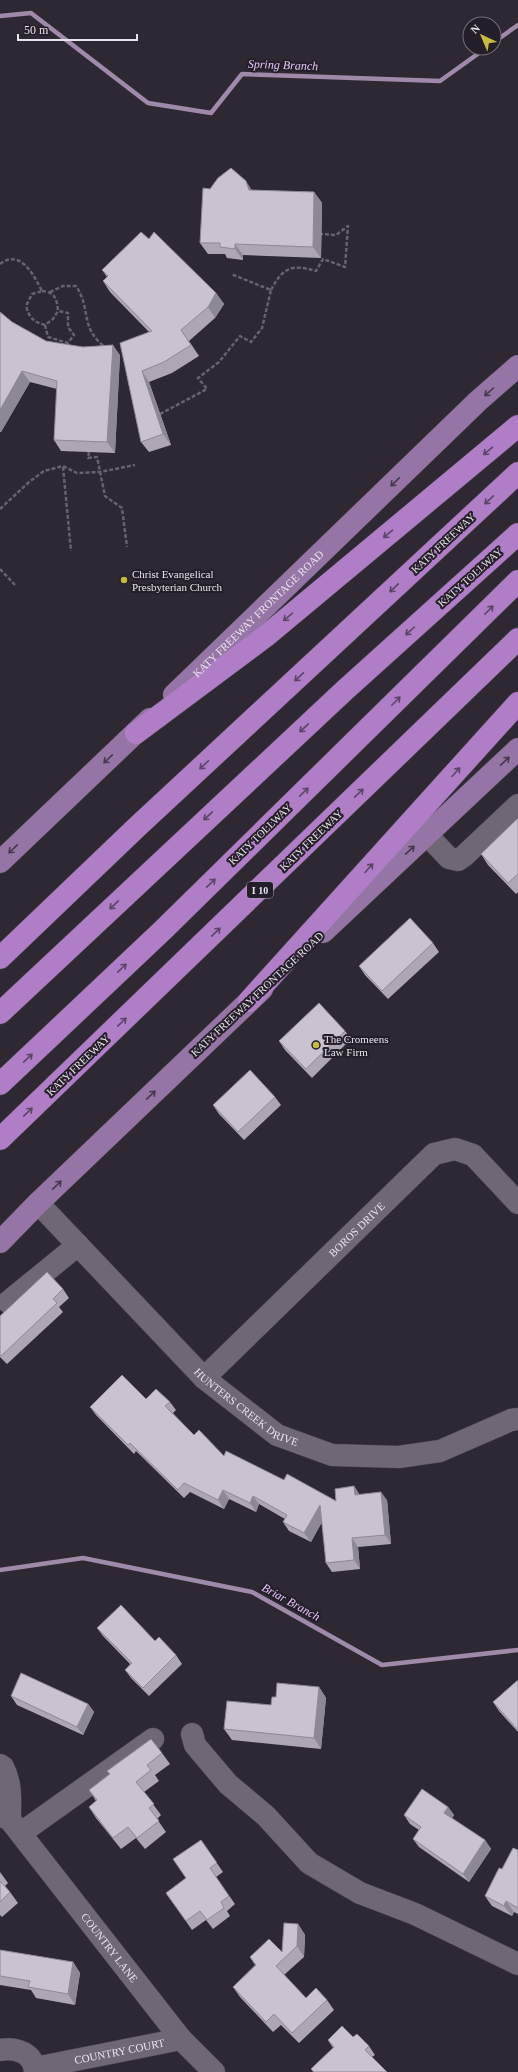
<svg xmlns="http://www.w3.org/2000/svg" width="518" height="2072" font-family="Georgia,serif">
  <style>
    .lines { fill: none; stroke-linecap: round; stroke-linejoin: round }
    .stream { stroke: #9f8aaa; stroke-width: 4.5 }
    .minor-casing { stroke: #48434b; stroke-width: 23 }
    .major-casing { stroke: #48434b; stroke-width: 23 }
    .highway-casing { stroke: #48434b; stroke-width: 23 }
    .path { stroke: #67626b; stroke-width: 2.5; stroke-dasharray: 4 2; stroke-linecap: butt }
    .minor { stroke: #6f6773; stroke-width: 22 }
    .major { stroke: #9575a5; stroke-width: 22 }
    .highway { stroke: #af7ec7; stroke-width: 22 }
    .wall { fill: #aea7b2 }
    .shaded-wall { fill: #8d8891 }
    .building { fill: #cac2cf; stroke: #8d8891 }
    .oneway { stroke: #46384e }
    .oneway2 { stroke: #5c4468 }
    .poi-dot { fill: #c7bb3c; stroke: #241e28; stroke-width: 1.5 }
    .labels { text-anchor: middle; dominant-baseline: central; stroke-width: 4; stroke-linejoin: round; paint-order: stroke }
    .shield { fill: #241e28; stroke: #ada9b0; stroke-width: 1 }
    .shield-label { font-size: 10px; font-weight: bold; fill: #e8e4eb }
    .street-label { font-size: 11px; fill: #e8e4eb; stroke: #241e28 }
    .poi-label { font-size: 11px; fill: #e8e4eb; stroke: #241e28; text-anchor: start }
    .water-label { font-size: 12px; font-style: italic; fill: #e7c4f9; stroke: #241e28 }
  </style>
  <rect width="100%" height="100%" fill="#2e2832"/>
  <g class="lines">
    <path class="stream" d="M 0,16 L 31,13 L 148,103 L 211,113 L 242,74 L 440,81 L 486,48
      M 494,42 L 518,25
      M 0,1570 L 83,1558 L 252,1592 L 382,1665 L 518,1650"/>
    <g class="minor-casing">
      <g id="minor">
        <path d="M 427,835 L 449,858 L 458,860 L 464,856 L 518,805"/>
        <path id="s1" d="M 38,1203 L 204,1378 L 277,1435 L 332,1455 L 399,1457 L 440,1451 L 511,1420 L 518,1419"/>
        <path d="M 8,1302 L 78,1245"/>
        <path id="s2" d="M 204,1378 L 434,1154 L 455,1149 L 473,1155 L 518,1203"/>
        <path d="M 192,1734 L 195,1745 L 228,1784 L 266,1816 L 309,1863 L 360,1893 L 415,1914 L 518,1964"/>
        <path d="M 0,1765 L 3,1767 C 12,1784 10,1801 10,1820"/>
        <path id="s3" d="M 0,1815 L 10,1820 L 181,2039 L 214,2072"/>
        <path d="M 21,1833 L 153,1739"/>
        <path d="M 0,2050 C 16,2047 34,2053 35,2072"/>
        <path id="s4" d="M 35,2068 L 181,2039"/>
      </g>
    </g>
    <g class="major-casing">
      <g id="major">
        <path id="s5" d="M 174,695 L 478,401 L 518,366"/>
        <path d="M 0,862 L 150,719"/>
        <path d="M 323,932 L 518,749"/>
        <path d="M 0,1242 L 38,1203 L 262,989"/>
      </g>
    </g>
    <g class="highway-casing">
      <path id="highway" d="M 136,733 L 266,636 L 518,426
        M 0,958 L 138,826 L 518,473
        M 249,1001 L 518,703
        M 0,1013 L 345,690 L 518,534
        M 0,1084 L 163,930 L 518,581
        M 0,1139 L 518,639"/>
    </g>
    <path class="path" d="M 0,264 C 21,248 34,276 42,291
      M 271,290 C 283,267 292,264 316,271 L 323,259 L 345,267 L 348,226 L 336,235 L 321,234
      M 42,291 C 55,292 57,299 58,311 L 53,319 L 45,325 C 33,322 29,317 26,306 L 32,294 Z
      M 50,292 L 63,286 L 76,286 C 92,310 79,327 105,347
      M 45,325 L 48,337 L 68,343 L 74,335 L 68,327 L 68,313 L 58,311
      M 160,414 L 207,389 L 198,378 L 219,362 L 240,336 L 251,342 L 262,328 L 271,290 L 231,274
      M 89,452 L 88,458 L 97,457 L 105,496 L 122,508 L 127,547
      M 63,467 L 71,551
      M 0,509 L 29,482 L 44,471 L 63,466 L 77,473 L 100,472 L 135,465
      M 0,569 L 15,585"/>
    <use href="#minor" class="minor"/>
    <use href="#major" class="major"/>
    <use href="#highway" class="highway"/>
  </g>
  <path class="wall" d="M 252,190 L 314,192 L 322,203 L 321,258 L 243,255 L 243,260 L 227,258 L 225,254 L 208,254 L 200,243 Z
    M 149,239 L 216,293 L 224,304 L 215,318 L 189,341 L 199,356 L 172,373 L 149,382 L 171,445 L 149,452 L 141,442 L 120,343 L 149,332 L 110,292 L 103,281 L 107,277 L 102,270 Z
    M 0,312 L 12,322 L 46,341 L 120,355 L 115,453 L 61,451 L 54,440 L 57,389 L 30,382 L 1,432 L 0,432 Z
    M 518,818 L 518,892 L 516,894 L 488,865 L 481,854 Z
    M 433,943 L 439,952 L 388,999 L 365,975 L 359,966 Z
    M 345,1031 L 351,1039 L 312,1078 L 285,1050 L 279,1041 Z
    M 275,1097 L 281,1105 L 244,1140 L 219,1114 L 213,1105 Z
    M 63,1289 L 69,1298 L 59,1307 L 63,1312 L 7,1364 L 0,1357 L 0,1316 Z
    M 146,1399 L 170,1402 L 176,1410 L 173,1413 L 194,1435 L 224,1456 L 336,1501 L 354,1486 L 359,1494 L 387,1500 L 391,1544 L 358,1547 L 360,1569 L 332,1572 L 326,1563 L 322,1522 L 311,1542 L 289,1531 L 283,1522 L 285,1519 L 259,1504 L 256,1512 L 229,1499 L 224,1509 L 190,1492 L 184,1498 L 136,1451 L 134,1454 L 96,1415 L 90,1407 Z
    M 97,1628 L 155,1641 L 176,1655 L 182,1664 L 149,1696 L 131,1678 L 125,1670 L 130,1664 L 103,1636 Z
    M 518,1680 L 518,1732 L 499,1711 L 493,1702 Z
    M 319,1687 L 326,1698 L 321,1749 L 232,1740 L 224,1729 L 271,1705 L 276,1697 Z
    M 11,1696 L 88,1704 L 94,1712 L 83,1735 L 17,1705 Z
    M 162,1753 L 170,1764 L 155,1775 L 159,1781 L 144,1792 L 161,1815 L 157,1819 L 166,1832 L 145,1849 L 136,1838 L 121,1849 L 96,1818 L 89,1807 L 96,1801 L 89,1790 L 109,1774 Z
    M 448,1807 L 454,1815 L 452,1818 L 485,1840 L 491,1849 L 469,1882 L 419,1847 L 413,1839 L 419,1830 L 410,1824 L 404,1815 Z
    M 201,1840 L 223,1872 L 216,1877 L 235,1904 L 227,1911 L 230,1916 L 213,1929 L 206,1920 L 192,1930 L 166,1893 L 186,1878 Z
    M 518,1850 L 518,1914 L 514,1912 L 512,1916 L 492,1906 L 485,1896 L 502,1869 Z
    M 0,1872 L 8,1883 L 5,1886 L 10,1892 L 18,1903 L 2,1917 L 0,1915 Z
    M 298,1924 L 305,1935 L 304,1957 L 284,1975 L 306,1998 L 327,2000 L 334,2010 L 299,2043 L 281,2025 L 273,2032 L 240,1997 L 233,1987 L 255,1965 L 250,1957 L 282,1952 Z
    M 0,1950 L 73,1962 L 80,1973 L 75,2005 L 36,1998 L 31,1990 L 0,1985 Z
    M 353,2037 L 369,2046 L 375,2055 L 372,2057 L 387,2072 L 313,2072 L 311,2069 L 333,2048 L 328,2040 Z"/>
  <path class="shaded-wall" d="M 246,181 L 253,192 L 249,190 Z
    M 314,192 L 322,203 L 321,258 L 313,247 Z
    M 235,244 L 243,255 L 243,260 L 235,249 Z
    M 216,293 L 224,304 L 215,318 L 208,307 Z
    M 113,345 L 120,355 L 115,453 L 107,442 Z
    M 22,371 L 30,382 L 1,432 L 0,431 L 0,410 Z
    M 142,371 L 149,382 L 171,445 L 163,434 Z
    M 354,1486 L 360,1495 L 355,1495 Z
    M 223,1490 L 229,1499 L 224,1509 L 218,1500 Z
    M 381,1492 L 387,1500 L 391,1544 L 385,1535 Z
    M 253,1496 L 259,1504 L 256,1512 L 250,1503 Z
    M 320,1505 L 326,1514 L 311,1542 L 304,1533 Z
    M 352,1538 L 358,1547 L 360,1569 L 354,1560 Z
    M 319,1687 L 326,1698 L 321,1749 L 314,1738 Z
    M 88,1704 L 94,1712 L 83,1735 L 77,1727 Z
    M 448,1807 L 454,1815 L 450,1822 L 444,1813 Z
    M 485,1840 L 491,1849 L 469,1882 L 463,1874 Z
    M 506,1901 L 514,1912 L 512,1916 L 504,1906 Z
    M 298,1924 L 305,1935 L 304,1957 L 297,1946 Z
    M 73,1962 L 80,1973 L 75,2005 L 68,1994 Z"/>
  <path class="building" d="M 231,168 L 246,181 L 249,190 L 314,192 L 313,247 L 235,244 L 235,249 L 220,247 L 220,243 L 200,243 L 203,188 L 210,189 L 218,178 Z
    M 141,232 L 149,239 L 154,232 L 216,293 L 208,307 L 181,330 L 191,345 L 164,362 L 142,371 L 163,434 L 141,442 L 120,343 L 152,331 L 103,281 L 108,276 L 102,270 Z
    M 0,312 L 12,322 L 46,341 L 83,347 L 113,345 L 107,442 L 54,440 L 57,381 L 22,371 L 0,410 Z
    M 518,818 L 518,874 L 508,883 L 481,854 Z
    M 410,918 L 433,943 L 382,991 L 359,966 Z
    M 319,1003 L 345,1031 L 306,1069 L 279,1041 Z
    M 250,1070 L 275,1097 L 238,1132 L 213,1105 Z
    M 47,1272 L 63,1289 L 53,1299 L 57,1303 L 1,1356 L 0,1355 L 0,1316 Z
    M 122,1375 L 146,1399 L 156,1389 L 170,1402 L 165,1406 L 194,1435 L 199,1430 L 224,1456 L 226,1451 L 284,1480 L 287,1474 L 336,1501 L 335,1489 L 354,1486 L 355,1495 L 381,1492 L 385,1535 L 352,1538 L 354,1560 L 326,1563 L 320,1505 L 304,1533 L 283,1522 L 287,1515 L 253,1496 L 250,1503 L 223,1490 L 218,1500 L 184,1483 L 178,1490 L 130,1443 L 128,1445 L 90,1407 Z
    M 121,1605 L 155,1641 L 159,1637 L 176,1655 L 143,1688 L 125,1670 L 132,1663 L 97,1628 Z
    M 21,1673 L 88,1704 L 77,1727 L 11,1696 Z
    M 518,1680 L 518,1730 L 493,1702 Z
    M 277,1683 L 319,1687 L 314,1738 L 224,1729 L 227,1701 L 271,1705 L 272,1697 L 276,1697 Z
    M 151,1739 L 162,1753 L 147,1765 L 151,1770 L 136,1782 L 154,1804 L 149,1808 L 159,1821 L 137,1838 L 128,1827 L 113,1838 L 89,1807 L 97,1800 L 89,1790 L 110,1774 L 107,1771 Z
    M 422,1789 L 448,1807 L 444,1813 L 485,1840 L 463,1874 L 413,1839 L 421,1827 L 404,1815 Z
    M 201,1840 L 217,1863 L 210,1868 L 229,1896 L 221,1902 L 224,1908 L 207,1920 L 200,1911 L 186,1921 L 166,1893 L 186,1878 L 173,1859 Z
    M 513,1848 L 518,1850 L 518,1908 L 506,1901 L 504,1906 L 485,1896 L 499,1868 L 502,1869 Z
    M 0,1881 L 10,1892 L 0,1902 Z
    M 284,1923 L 298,1924 L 297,1946 L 276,1966 L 306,1998 L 316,1988 L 327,2000 L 292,2033 L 274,2014 L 266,2022 L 233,1987 L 256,1965 L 250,1957 L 269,1939 L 282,1952 Z
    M 0,1950 L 73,1962 L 68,1994 L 28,1987 L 30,1981 L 0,1976 Z
    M 342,2026 L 353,2037 L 357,2034 L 369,2046 L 365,2050 L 387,2072 L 314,2072 L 311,2069 L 334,2047 L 328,2040 Z"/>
  <defs><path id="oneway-shaft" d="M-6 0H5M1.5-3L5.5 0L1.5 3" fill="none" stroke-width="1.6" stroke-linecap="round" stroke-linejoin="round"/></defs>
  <g class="oneway">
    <use href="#oneway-shaft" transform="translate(489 392) rotate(138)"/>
    <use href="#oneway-shaft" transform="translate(395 482) rotate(136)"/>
    <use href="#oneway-shaft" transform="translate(108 759) rotate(136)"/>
    <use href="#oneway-shaft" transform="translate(505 761) rotate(-43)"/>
    <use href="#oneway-shaft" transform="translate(13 849) rotate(136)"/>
    <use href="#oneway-shaft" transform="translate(410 850) rotate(-43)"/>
    <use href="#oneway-shaft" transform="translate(151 1095) rotate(-44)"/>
    <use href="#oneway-shaft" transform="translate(57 1185) rotate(-44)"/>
  </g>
  <g class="oneway2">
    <use href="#oneway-shaft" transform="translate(488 451) rotate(140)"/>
    <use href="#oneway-shaft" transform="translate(489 500) rotate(137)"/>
    <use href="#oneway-shaft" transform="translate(388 534) rotate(140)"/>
    <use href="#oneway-shaft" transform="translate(394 588) rotate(137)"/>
    <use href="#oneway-shaft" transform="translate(489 610) rotate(-45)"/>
    <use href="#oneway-shaft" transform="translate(288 617) rotate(140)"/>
    <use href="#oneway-shaft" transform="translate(410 631) rotate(138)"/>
    <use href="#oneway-shaft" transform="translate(299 677) rotate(137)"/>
    <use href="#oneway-shaft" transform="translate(396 701) rotate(-45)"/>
    <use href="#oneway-shaft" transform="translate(304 728) rotate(137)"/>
    <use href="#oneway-shaft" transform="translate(204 765) rotate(137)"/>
    <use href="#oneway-shaft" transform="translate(456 772) rotate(-48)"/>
    <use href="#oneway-shaft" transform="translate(304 792) rotate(-44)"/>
    <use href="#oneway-shaft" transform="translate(359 793) rotate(-44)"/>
    <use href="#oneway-shaft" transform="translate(208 816) rotate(137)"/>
    <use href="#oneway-shaft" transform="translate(369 868) rotate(-48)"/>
    <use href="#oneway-shaft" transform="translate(211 883) rotate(-44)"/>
    <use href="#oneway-shaft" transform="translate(114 905) rotate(137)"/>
    <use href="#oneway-shaft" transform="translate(216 932) rotate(-44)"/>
    <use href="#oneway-shaft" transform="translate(122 968) rotate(-44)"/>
    <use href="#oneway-shaft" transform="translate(122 1022) rotate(-44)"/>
    <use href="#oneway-shaft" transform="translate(28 1058) rotate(-43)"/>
    <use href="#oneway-shaft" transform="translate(28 1112) rotate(-44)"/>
  </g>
  <g class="poi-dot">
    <circle cx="124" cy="580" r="4"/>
    <circle cx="316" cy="1045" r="4"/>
  </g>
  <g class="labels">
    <rect class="shield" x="247" y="882" width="26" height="16" rx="3"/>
    <g class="shield-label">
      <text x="260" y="890">I 10</text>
    </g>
    <g class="street-label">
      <text transform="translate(443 543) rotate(-43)">KATY FREEWAY</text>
      <text transform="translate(470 577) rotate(-42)">KATY TOLLWAY</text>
      <text stroke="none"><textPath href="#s5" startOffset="117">KATY FREEWAY FRONTAGE ROAD</textPath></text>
      <text transform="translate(260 834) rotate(-44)">KATY TOLLWAY</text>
      <text transform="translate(311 840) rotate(-44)">KATY FREEWAY</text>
      <text transform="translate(257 994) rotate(-43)">KATY FREEWAY FRONTAGE ROAD</text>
      <text transform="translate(78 1065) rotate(-44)">KATY FREEWAY</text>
      <text stroke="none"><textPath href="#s2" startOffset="213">BOROS DRIVE</textPath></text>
      <text stroke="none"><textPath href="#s1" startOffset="293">HUNTERS CREEK DRIVE</textPath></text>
      <text stroke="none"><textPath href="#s3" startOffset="173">COUNTRY LANE</textPath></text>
      <text stroke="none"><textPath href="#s4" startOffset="86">COUNTRY COURT</textPath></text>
    </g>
    <g class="poi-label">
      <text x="132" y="574">Christ Evangelical<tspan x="132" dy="13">Presbyterian Church</tspan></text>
      <text x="324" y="1039">The Cromeens<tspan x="324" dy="13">Law Firm</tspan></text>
    </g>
    <g class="water-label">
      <text transform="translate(283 65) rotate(2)">Spring Branch</text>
      <text transform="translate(291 1602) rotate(29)">Briar Branch</text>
    </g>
  </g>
  <g transform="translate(482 36) rotate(316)"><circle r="19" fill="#241e28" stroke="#726d76"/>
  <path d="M0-3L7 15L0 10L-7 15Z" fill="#c7bb3c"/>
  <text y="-6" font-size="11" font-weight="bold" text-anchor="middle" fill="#e8e4eb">N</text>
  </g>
  <path d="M18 34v6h119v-6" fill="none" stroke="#e8e4eb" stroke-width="2"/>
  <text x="24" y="34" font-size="12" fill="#e8e4eb" stroke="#241e28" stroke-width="3" paint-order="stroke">50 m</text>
</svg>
